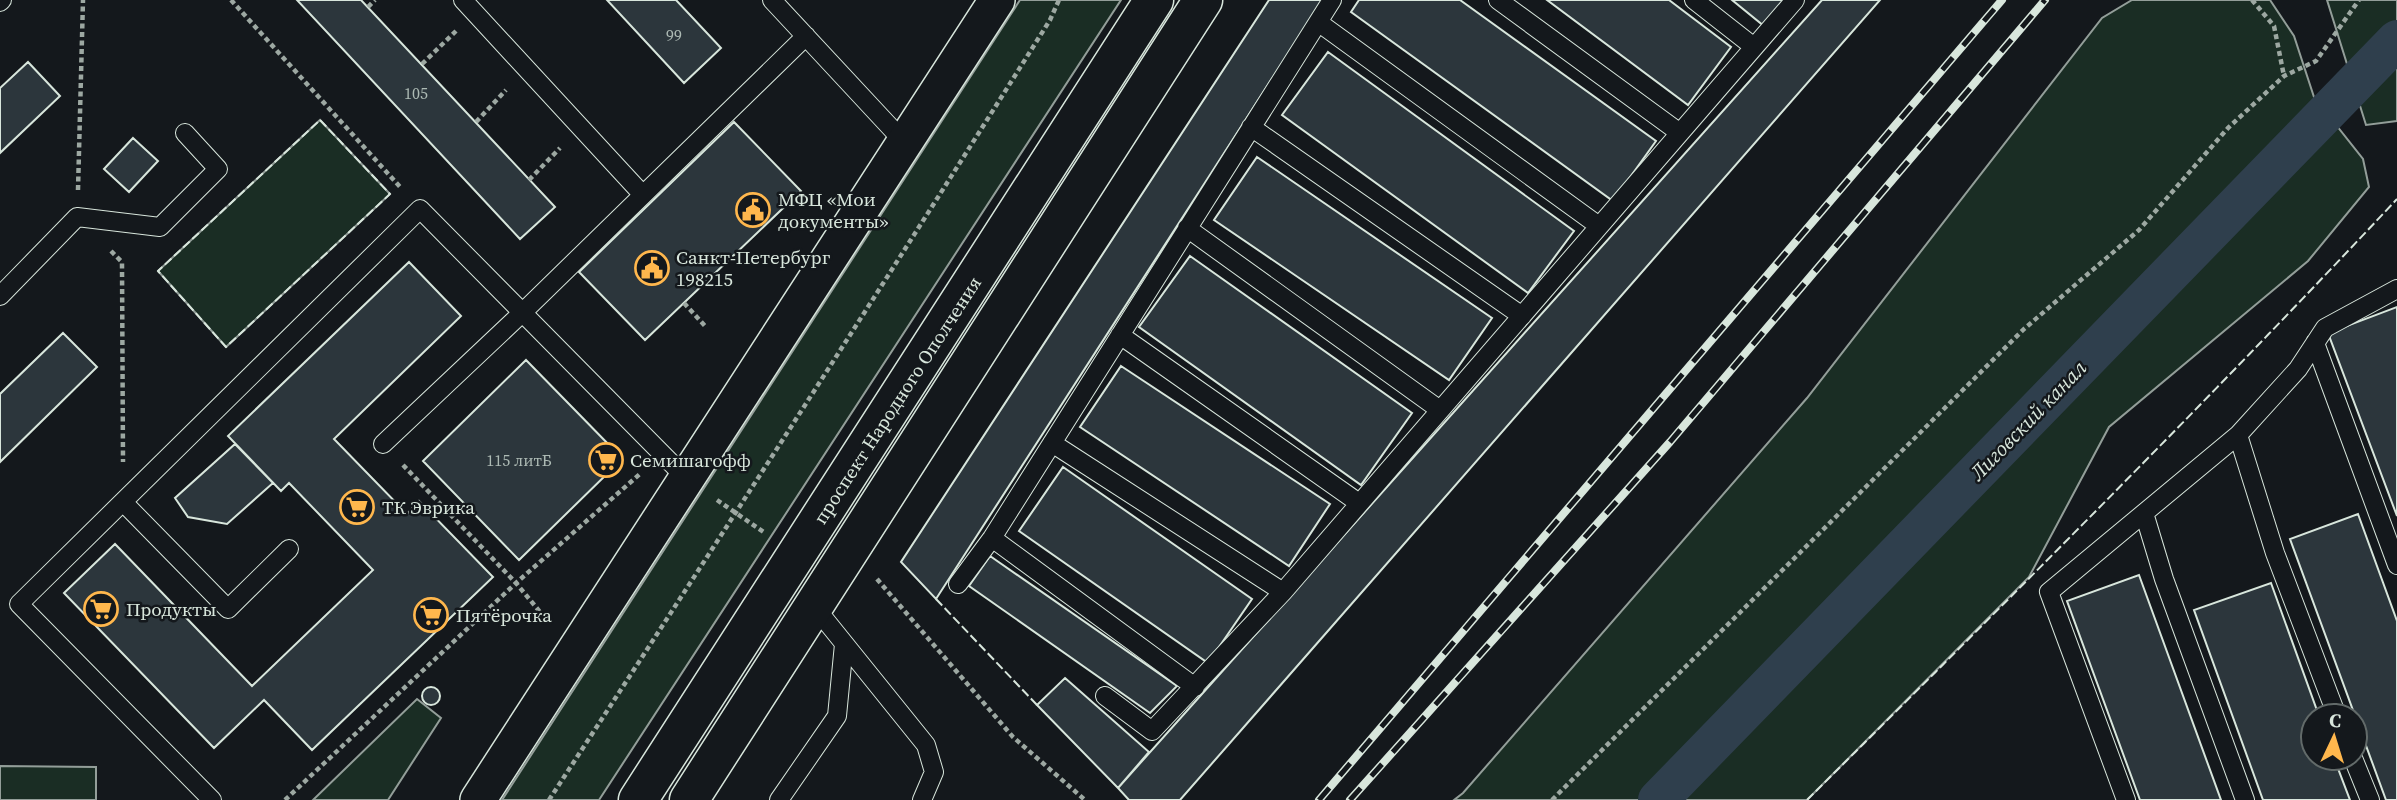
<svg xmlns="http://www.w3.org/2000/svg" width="2397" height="800" font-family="'Source Serif 4',serif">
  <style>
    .green { fill: #1a2d24; stroke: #939e99; stroke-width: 2 }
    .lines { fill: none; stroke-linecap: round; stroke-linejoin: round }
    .canal { stroke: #2f3f4d; stroke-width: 40 }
    .building { fill: #2c363c; stroke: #d8e6dc; stroke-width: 2 }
    .service-casing { stroke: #d8e6dc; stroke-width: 20 }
    .minor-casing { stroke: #d8e6dc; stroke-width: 38 }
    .secondary-casing { stroke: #d8e6dc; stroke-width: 41 }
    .path { stroke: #9da8a2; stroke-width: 4.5; stroke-dasharray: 5 3.5; stroke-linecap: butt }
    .service { stroke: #14181c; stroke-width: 18 }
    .minor { stroke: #14181c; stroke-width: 35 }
    .secondary { stroke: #14181c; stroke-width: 38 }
    .rail-casing { stroke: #d8e6dc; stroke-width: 8 }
    .rail { stroke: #14181c; stroke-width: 5; stroke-dasharray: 16; stroke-linecap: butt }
    .fence { stroke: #d8e6dc; stroke-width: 2; stroke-dasharray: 9 3.5; stroke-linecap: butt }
    .labels { text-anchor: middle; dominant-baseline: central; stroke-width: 5; stroke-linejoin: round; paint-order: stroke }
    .number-label { font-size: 16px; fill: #adbab4 }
    .poi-label { font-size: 19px; fill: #d8e6dc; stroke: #14181c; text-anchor: start }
    .street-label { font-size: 19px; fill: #d8e6dc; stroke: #14181c }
    .water-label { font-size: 21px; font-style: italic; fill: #d8e6dc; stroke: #14181c }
  </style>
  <rect width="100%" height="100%" fill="#14181c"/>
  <path class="green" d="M 1020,0 L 1121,0 L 599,800 L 502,800 Z
    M 2132,0 L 2270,0 L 2294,36 L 2314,97 L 2363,159 L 2369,187 L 2308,261 L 2109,427 L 2029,577 L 1807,800 L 1454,800 L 1463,793 L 1807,398 L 2102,18 Z
    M 2327,0 L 2397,0 L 2397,121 L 2366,125 Z
    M 320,120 L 390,194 L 226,347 L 158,271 Z
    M 417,699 L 441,718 L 388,800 L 313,800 Z
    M 0,766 L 96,767 L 96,800 L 0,800 Z"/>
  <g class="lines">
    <path class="canal" d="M 1658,800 L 2397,40"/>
  </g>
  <path class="building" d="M 297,0 L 361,0 L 555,207 L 520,239 Z
    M 607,0 L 676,0 L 721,48 L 684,83 Z
    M 1269,0 L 1323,0 L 936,599 L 901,562 Z
    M 1359,0 L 1460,0 L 1656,141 L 1613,201 L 1351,12 Z
    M 1547,0 L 1669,0 L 1731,47 L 1688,105 Z
    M 1732,0 L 1785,0 L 1764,26 Z
    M 1822,0 L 1880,0 L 1180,800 L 1129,800 L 1118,788 Z
    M 1328,52 L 1574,231 L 1528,293 L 1282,115 Z
    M 28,62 L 60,96 L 0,153 L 0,88 Z
    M 734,122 L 801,191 L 645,340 L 579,272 Z
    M 133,138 L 158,161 L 129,192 L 104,169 Z
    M 1257,157 L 1492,318 L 1449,380 L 1214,220 Z
    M 1190,256 L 1412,413 L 1361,485 L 1139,327 Z
    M 409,262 L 461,316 L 334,439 L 407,514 L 419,501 L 493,577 L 312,750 L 264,700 L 214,748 L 64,593 L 115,544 L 252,686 L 373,570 L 289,483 L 281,491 L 228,436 Z
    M 2397,307 L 2397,516 L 2328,333 Z
    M 63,333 L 97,367 L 0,462 L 0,394 Z
    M 526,360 L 613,449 L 613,468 L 519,560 L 423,461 Z
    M 1121,366 L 1330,504 L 1289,566 L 1080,427 Z
    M 235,444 L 273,483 L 227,524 L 188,517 L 175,498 Z
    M 1063,467 L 1252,599 L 1208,663 L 1019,531 Z
    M 2358,514 L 2397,621 L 2397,800 L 2386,800 L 2290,539 Z
    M 990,556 L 1177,686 L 1150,713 L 969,586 Z
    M 2139,575 L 2221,800 L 2140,800 L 2067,601 Z
    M 2271,583 L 2319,716 L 2313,716 L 2313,758 L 2334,758 L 2350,800 L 2263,800 L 2194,610 Z
    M 1065,678 L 1149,752 L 1118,788 L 1037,705 Z
    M422 696a9 9 0 1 1 18 0a9 9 0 1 1-18 0Z"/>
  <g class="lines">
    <g class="service-casing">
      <path id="service" d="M 463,0 L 643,195
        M 772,0 L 905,143
        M 1498,0 L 1680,133
        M 1694,0 L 1754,47
        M 0,2 L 2,0
        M 1318,22 L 1599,226
        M 1251,127 L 1522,316
        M 1187,228 L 1440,410
        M 0,296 L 77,217 L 160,227 L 218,169 L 185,133
        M 1120,335 L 1359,503
        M 2315,343 L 2397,565
        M 2238,435 L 2275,553 L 2337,716
        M 1052,443 L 1283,592
        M 383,444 L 523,312 L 806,36
        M 123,502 L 228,609 L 289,549
        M 2144,513 L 2164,579 L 2245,800
        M 992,538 L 1195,687
        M 958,584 L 992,538 L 1332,0
        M 814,606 L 926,745 L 934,772 L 922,800
        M 1105,696 L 1152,731 L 1283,592 L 1795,0
        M 2353,758 L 2370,800
        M 212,800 L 19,604 L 420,209 L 685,477
        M 779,800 L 837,716 L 844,644
        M 2126,800 L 2049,592 L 2238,435 L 2298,369 L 2325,328 L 2397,289"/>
    </g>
    <g class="minor-casing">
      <path id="minor" d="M 478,800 L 997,0"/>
    </g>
    <g class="secondary-casing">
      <path id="secondary" d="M 638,800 L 1154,0
        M 689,800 L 1203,0"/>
    </g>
    <path class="path" d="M 231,0 L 401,188
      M 2252,0 L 2274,26 L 2284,76
      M 368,7 L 375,0
      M 422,64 L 456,31
      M 476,122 L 506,90
      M 529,180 L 560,148
      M 78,190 L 83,0
      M 111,251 L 122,262 L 123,462
      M 684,303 L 705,326
      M 403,465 L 516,583 L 545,618
      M 717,500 L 765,533
      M 877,579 L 1013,737 L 1085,800
      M 285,800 L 516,583 L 641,473
      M 549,800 C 718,541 886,281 1050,20 L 1059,0
      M 1552,800 L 2024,329 L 2139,230 L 2228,128 L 2284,76 L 2316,61 L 2359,0"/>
    <use href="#service" class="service"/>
    <use href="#minor" class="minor"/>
    <use href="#secondary" class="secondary"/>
    <g class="rail-casing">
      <path id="rail" d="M 1319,800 L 2002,0
        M 1350,800 L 1670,442 L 2045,0"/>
    </g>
    <use href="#rail" class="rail"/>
    <path class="fence" d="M 320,120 L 390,194 L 226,347 L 158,271 Z
      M 936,599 L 1037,705
      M 1807,800 C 2006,602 2205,404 2397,199"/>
  </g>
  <defs>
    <g id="civic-ring" transform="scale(1.75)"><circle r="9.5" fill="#14181c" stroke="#ffb74d" stroke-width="1.5"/><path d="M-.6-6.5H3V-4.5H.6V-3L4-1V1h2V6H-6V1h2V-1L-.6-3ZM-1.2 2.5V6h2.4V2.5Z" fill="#ffb74d"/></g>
    <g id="supermarket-ring" transform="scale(1.75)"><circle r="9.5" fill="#14181c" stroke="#ffb74d" stroke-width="1.5"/><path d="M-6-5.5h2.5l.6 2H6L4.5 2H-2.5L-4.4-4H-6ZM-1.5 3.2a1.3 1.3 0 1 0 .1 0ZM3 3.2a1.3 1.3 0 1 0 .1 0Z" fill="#ffb74d"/></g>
  </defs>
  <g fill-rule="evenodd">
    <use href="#civic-ring" x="753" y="210"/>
    <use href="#civic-ring" x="652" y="268"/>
    <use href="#supermarket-ring" x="606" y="460"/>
    <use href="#supermarket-ring" x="357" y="507"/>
    <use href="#supermarket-ring" x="101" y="609"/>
    <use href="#supermarket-ring" x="431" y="615"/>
  </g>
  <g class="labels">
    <g class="number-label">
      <text x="674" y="35">99</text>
      <text x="416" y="93">105</text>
      <text x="519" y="460">115 литБ</text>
    </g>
    <g class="poi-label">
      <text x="778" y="199">МФЦ «Мои<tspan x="778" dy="22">документы»</tspan></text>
      <text x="676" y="257">Санкт-Петербург<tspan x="676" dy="22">198215</tspan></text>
      <text x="630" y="460">Семишагофф</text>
      <text x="382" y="507">ТК Эврика</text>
      <text x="126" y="609">Продукты</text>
      <text x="456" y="615">Пятёрочка</text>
    </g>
    <g class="street-label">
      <text transform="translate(897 400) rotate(-57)">проспект Народного Ополчения</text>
    </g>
    <g class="water-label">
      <text transform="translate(2028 420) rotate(-46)">Лиговский канал</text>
    </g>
  </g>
  <g transform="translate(2334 737) rotate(4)"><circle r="33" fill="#14181c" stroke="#626a69" stroke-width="2"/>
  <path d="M0-5L12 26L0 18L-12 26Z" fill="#ffb74d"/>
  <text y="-10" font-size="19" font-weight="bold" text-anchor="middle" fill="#d8e6dc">С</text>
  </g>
</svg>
